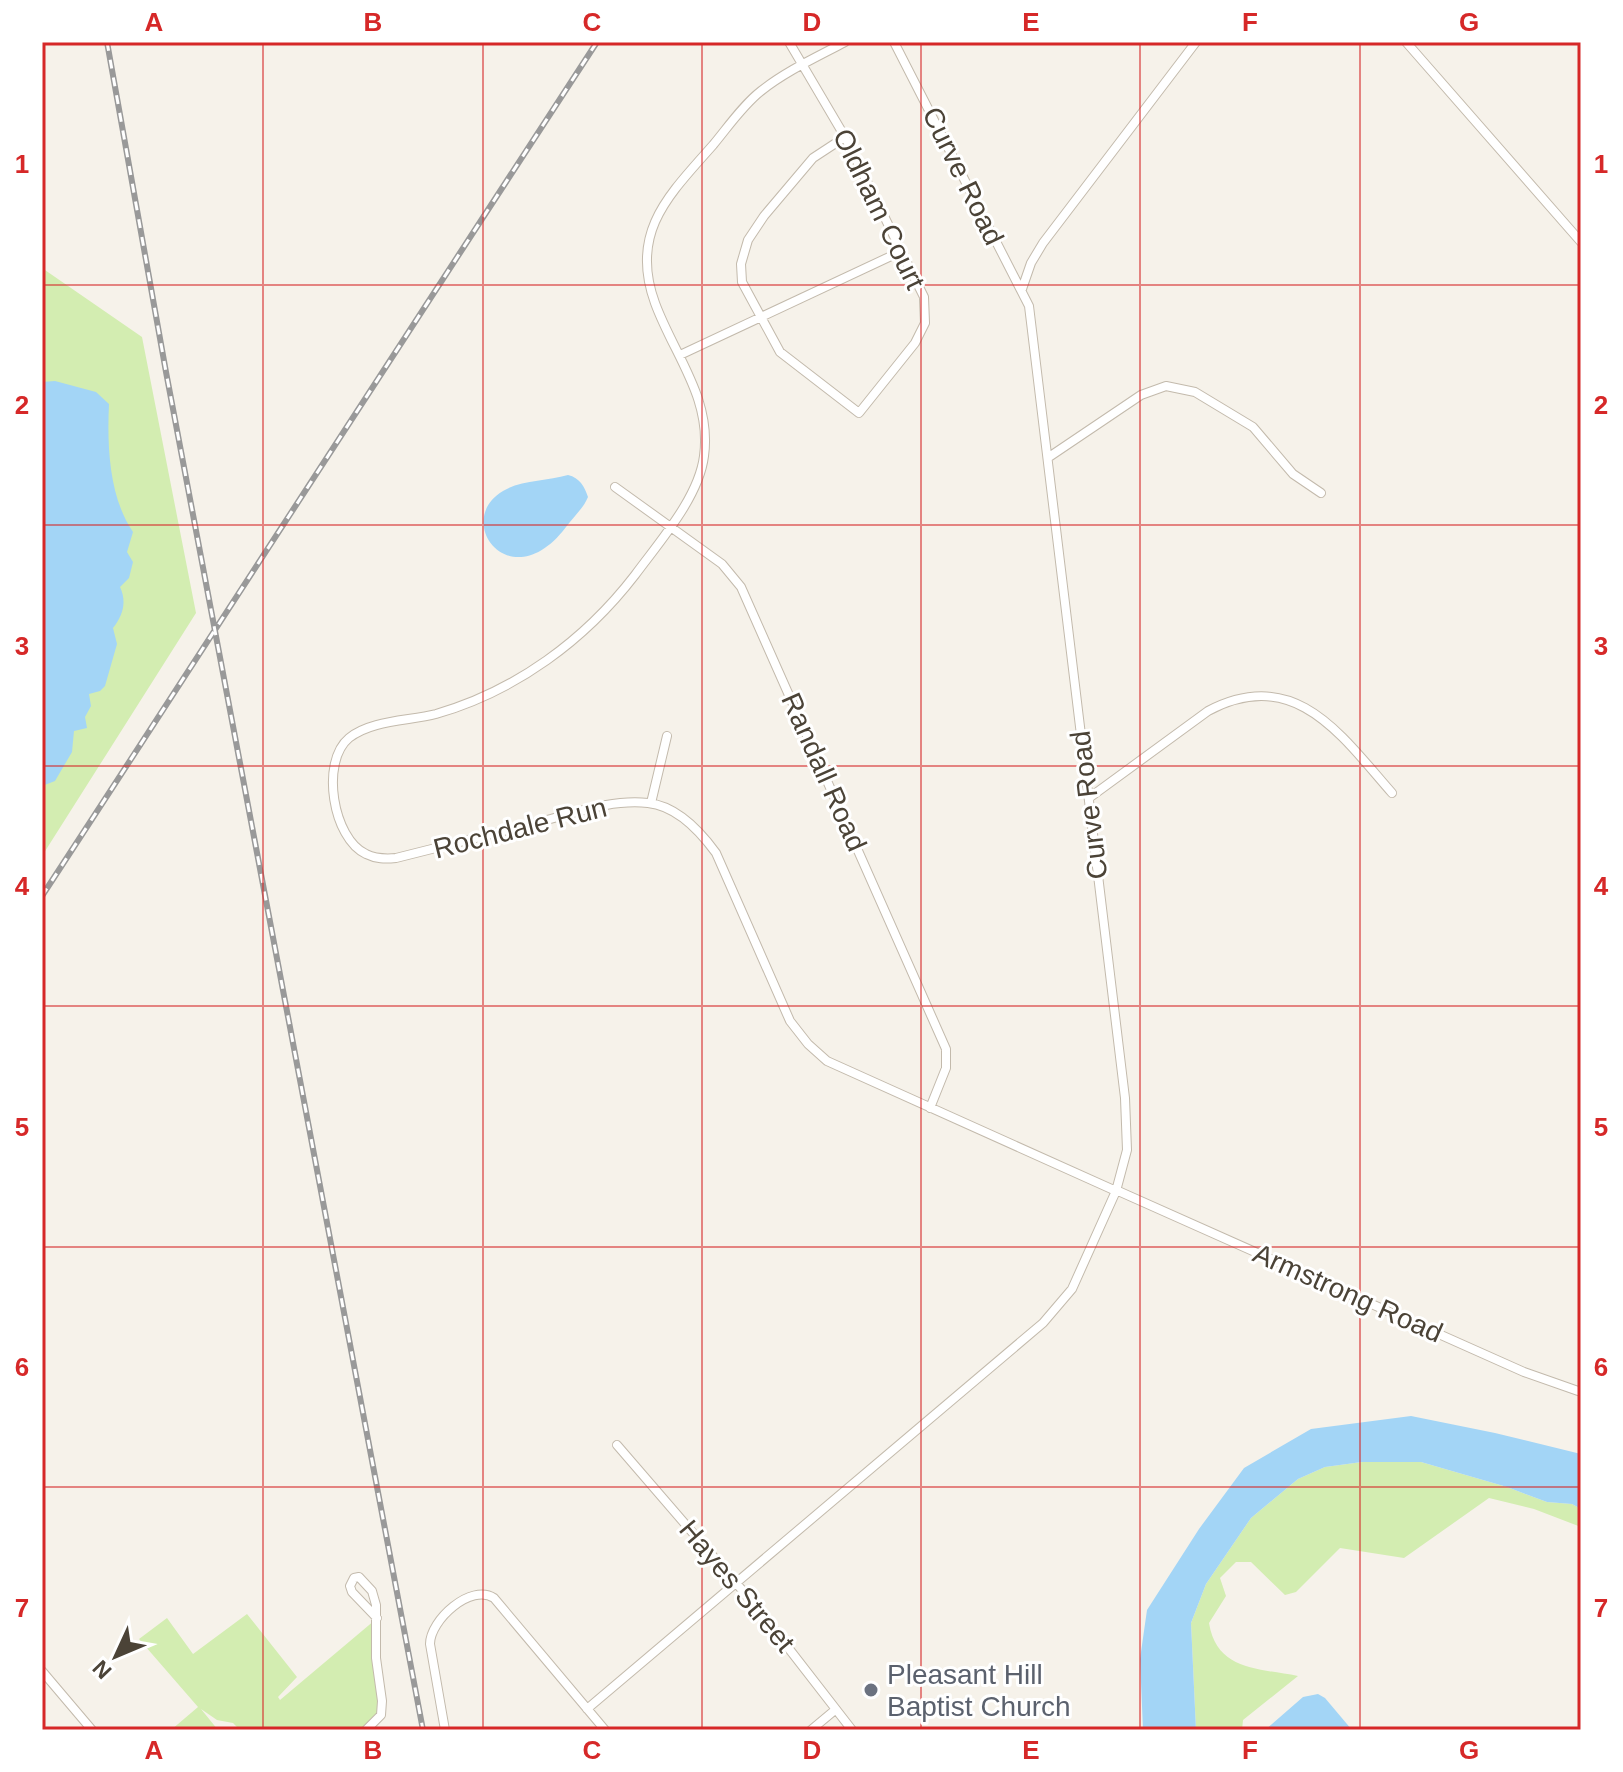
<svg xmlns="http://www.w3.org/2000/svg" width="1623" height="1772" font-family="Arial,sans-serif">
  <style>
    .green { fill: #d3edb1 }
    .water { fill: #a3d5f6 }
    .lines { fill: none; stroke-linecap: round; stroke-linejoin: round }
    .street-casing { stroke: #c3baac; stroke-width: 10 }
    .street { stroke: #fff; stroke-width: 8 }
    .rail-casing { stroke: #999; stroke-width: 6 }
    .rail { stroke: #fff; stroke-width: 3; stroke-dasharray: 9; stroke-linecap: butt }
    .grid { fill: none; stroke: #d62828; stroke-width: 2; stroke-opacity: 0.55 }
    .worship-dot { fill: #6b7280; stroke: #fff; stroke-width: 3 }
    .labels { text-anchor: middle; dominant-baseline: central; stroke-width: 6; stroke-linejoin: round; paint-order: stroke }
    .street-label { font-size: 28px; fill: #4b4337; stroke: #fff }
    .worship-label { font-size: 28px; fill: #5b616d; stroke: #fff; text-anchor: start }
    .neatline { fill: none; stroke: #d62828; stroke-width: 3 }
    .grid-label { font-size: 26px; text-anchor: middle; font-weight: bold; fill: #d62828 }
  </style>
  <rect width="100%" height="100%" fill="#f6f2ea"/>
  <path class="green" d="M 42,268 L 142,337 L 196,613 L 42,856 Z
    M 1362,1462 L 1421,1462 L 1507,1487 L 1547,1502 L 1572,1504 L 1581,1509 L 1581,1527 L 1534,1509 L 1489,1498 L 1404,1558 L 1340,1548 L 1296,1592 L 1285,1595 L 1251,1562 L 1236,1562 L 1220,1578 L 1226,1596 L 1209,1623 C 1217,1671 1258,1668 1298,1676 L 1243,1720 L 1242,1730 L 1196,1730 L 1191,1623 L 1206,1584 L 1251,1518 L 1298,1479 L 1325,1467 Z
    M 247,1614 L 297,1677 L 278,1697 L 280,1700 L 375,1620 L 380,1698 L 378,1713 L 360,1730 L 240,1730 L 233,1723 L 217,1720 L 201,1709 L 218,1730 L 171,1730 L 198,1707 L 139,1639 L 167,1618 L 193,1654 Z"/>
  <path class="water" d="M 55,381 L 96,392 L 109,404 C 107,446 109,497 133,532 L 127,552 L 133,562 L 129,578 L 120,587 C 127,602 123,615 113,628 L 117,644 L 105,686 L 100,691 L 89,694 L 91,706 L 85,717 L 87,728 L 74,731 L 72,752 L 55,781 L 42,786 L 42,382 Z
    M 568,475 C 580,478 584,486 588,497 C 583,509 574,516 566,527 C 511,600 452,521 503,491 C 521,480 547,481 568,475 Z
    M 1411,1416 L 1495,1433 L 1581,1454 L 1581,1509 L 1572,1504 L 1547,1502 L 1507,1487 L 1421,1462 L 1362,1462 L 1325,1467 L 1298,1479 L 1251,1518 L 1206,1584 L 1191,1623 L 1196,1730 L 1143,1730 L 1140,1659 L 1147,1610 L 1199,1529 L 1244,1468 L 1311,1429 Z
    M 1318,1694 L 1325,1698 L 1352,1730 L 1265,1730 L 1303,1697 Z"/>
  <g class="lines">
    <g class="street-casing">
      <path id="street" d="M 789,42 L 845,137 L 924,297 L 925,323 L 915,343 L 859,413 L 780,352 L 742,282 L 741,264 L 748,240 L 764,216 L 813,158 L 845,137
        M 845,42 C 817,57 786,71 761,91 C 743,105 728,127 713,145 C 669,195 629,232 655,303 C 674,355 712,398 704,456 C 699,497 660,541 635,575 C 585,640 516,691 436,714 C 409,721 371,720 349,738 C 320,762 333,839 366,854 C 376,859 385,859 396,858 C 444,846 491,834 539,822 C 575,813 611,799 648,803 C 677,806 700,831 716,853 L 790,1021 L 808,1044 L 827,1061 L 1116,1191
        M 1406,42 L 1581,242
        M 1022,289 L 1031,263 L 1043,243 L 1196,42
        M 680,355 L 902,251
        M 1049,457 L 1141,395 L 1166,386 L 1195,392 L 1253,427 L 1293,474 L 1321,493
        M 615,487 L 722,564 L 741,587 L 946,1049 L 946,1068 L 930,1108
        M 1089,798 L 1208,711 C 1295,665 1341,735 1392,793
        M 651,803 L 667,736
        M 1116,1190 L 1524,1372 L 1581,1392
        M 617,1445 L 755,1605 L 852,1730
        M 42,1671 L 92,1730
        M 587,1709 L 1043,1323 L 1072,1289 L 1116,1191 L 1127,1150 L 1125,1098 L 1029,306 L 894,42
        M 366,1730 L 381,1715 L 382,1701 L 376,1658 L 376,1605 L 372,1591 L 359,1577 L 354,1578 L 350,1586 L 352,1592 L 377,1618
        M 445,1730 L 430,1644 C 430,1620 471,1583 494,1598 L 605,1730
        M 811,1730 L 835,1710"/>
    </g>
    <use href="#street" class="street"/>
    <g class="rail-casing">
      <path id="rail" d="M 107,42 L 166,372 L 423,1730
        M 42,896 L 597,42"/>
    </g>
    <use href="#rail" class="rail"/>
  </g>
  <path class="grid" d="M 263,42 L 263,1730M 483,42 L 483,1730M 702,42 L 702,1730M 921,42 L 921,1730M 1140,42 L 1140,1730M 1360,42 L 1360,1730M 42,285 L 1581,285M 42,525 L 1581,525M 42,766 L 1581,766M 42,1006 L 1581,1006M 42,1247 L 1581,1247M 42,1487 L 1581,1487"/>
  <circle class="worship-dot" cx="871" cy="1690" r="8"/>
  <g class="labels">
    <g class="street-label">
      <text transform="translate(963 176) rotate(64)">Curve Road</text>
      <text transform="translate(879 209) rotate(64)">Oldham Court</text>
      <text transform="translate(824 772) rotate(66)">Randall Road</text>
      <text transform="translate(1089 805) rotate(-97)">Curve Road</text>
      <text transform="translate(520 828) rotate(-14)">Rochdale Run</text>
      <text transform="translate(1348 1293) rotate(24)">Armstrong Road</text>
      <text transform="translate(737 1586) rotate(50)">Hayes Street</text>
    </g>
    <g class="worship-label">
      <text x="887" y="1674">Pleasant Hill<tspan x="887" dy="32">Baptist Church</tspan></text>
    </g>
  </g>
  <rect width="1623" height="1772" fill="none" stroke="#ffffff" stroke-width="88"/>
  <g transform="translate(116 1656) rotate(226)" stroke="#ffffff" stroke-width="6" paint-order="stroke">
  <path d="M0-6L14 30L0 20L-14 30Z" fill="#4b4337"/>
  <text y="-12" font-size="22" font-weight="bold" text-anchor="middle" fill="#4b4337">N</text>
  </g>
  <rect x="44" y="44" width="1535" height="1684" class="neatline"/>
  <g class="grid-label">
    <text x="154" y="31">A</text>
    <text x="373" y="31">B</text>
    <text x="592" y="31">C</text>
    <text x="812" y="31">D</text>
    <text x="1031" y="31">E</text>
    <text x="1250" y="31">F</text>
    <text x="1469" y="31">G</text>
    <text x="22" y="173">1</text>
    <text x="1601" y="173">1</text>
    <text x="22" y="414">2</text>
    <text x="1601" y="414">2</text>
    <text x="22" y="655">3</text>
    <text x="1601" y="655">3</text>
    <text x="22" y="895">4</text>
    <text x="1601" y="895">4</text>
    <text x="22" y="1136">5</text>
    <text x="1601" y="1136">5</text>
    <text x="22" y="1376">6</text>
    <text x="1601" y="1376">6</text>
    <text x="22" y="1617">7</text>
    <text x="1601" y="1617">7</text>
    <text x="154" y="1759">A</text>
    <text x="373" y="1759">B</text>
    <text x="592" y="1759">C</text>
    <text x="812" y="1759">D</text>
    <text x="1031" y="1759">E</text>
    <text x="1250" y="1759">F</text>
    <text x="1469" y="1759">G</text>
  </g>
</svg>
